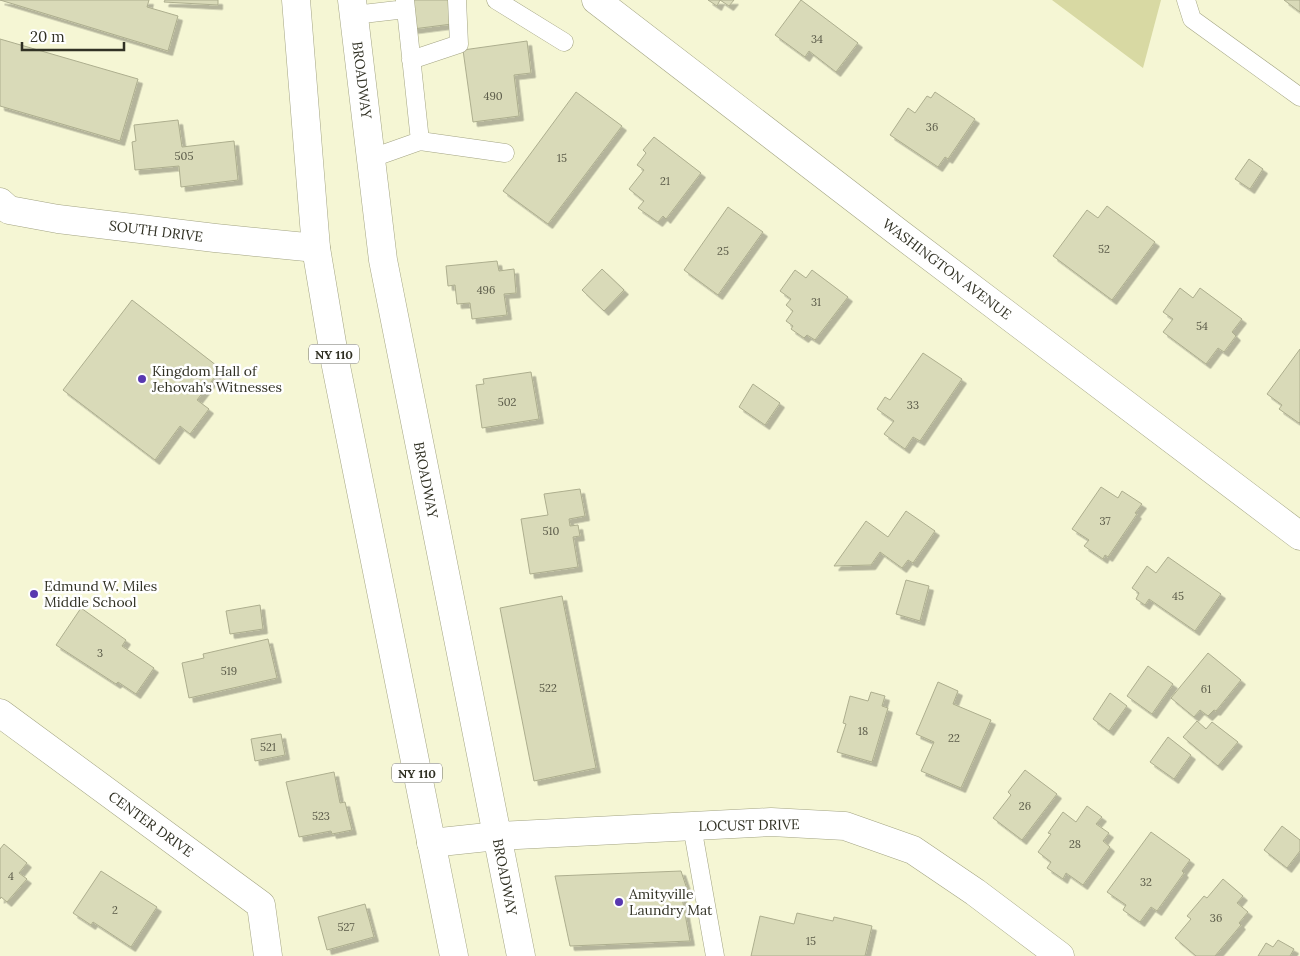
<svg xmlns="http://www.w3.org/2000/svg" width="1300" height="956" font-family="Lora,serif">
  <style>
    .green { fill: #d8d9a3 }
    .building { fill: #d9dab8; stroke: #adae8e; filter: url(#shadow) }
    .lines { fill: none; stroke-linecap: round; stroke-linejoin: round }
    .service-casing { stroke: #a3a483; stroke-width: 19 }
    .minor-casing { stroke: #a3a483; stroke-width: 29 }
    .primary-casing { stroke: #a3a483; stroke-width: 29 }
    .service { stroke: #fff; stroke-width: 18 }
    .minor { stroke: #fff; stroke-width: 28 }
    .primary { stroke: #fff; stroke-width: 28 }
    .poi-dot { fill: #5838b0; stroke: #fff; stroke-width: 2 }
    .labels { text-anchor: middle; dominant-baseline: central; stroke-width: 5; stroke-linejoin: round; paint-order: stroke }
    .number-label { font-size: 11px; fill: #5b5b49 }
    .shield { fill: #fff; stroke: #6f6f66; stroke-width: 1 }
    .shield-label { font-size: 12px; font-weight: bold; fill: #313124 }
    .street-label { font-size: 14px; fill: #313124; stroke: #fff }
    .poi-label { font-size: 14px; fill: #313124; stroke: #fff; text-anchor: start }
  </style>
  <defs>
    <filter id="shadow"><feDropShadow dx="4.5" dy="4.5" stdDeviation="0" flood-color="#0004"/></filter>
  </defs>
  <rect width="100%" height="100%" fill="#f5f6d4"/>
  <path class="green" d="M 1052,0 L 1161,0 L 1143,68 Z"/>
  <path class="building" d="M 0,0 L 149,0 L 147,7 L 178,16 L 168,51 Z
    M 165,0 L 218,0 L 218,5 L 164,2 Z
    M 409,0 L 449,0 L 452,24 L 413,29 Z
    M 708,0 L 734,0 L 729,6 L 720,0 L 717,6 Z
    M 801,0 L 858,43 L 836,72 L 809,51 L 805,57 L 775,35 Z
    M 1284,0 L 1300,0 L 1300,12 Z
    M 0,39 L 138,79 L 120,141 L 0,106 Z
    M 527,41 L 531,73 L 514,75 L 519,116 L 473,122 L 463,50 Z
    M 576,92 L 622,126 L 548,224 L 503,191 Z
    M 935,92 L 975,119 L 948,159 L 945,157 L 938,167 L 890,135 L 908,108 L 915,113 L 927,96 L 931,98 Z
    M 178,120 L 182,147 L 234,141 L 238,180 L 181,187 L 179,166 L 135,170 L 132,142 L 136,141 L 134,125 Z
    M 654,137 L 701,173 L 666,219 L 663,216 L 658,222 L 638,208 L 644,201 L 629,189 L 644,170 L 637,165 L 646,153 L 643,150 Z
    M 1249,159 L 1263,169 L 1250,189 L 1235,179 Z
    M 1107,206 L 1155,242 L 1112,300 L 1053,256 L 1087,210 L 1098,218 Z
    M 728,207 L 763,232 L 718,295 L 684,270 Z
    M 497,261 L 499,271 L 514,269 L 516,293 L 504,294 L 507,315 L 472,319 L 470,303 L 457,304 L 455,285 L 448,286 L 446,266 Z
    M 602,269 L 624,290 L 604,311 L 582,290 Z
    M 795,270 L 806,278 L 812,270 L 848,297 L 815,340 L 807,335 L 804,338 L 791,329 L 793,326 L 786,321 L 793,311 L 786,305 L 791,299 L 780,291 Z
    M 1180,288 L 1193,298 L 1200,288 L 1242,319 L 1232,332 L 1236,336 L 1224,352 L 1218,348 L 1206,364 L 1163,332 L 1173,319 L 1163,312 Z
    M 132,300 L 221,369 L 197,400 L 209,409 L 190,434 L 180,426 L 155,460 L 63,390 Z
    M 1300,349 L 1300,422 L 1299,423 L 1279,409 L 1282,405 L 1267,394 Z
    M 923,353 L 962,379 L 920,441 L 913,437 L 905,449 L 884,434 L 894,421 L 877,409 L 885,397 L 890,400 Z
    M 531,372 L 539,419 L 482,428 L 476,385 L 484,384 L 483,379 Z
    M 753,384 L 780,403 L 765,425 L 739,407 Z
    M 1101,487 L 1118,498 L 1122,491 L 1142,504 L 1135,513 L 1137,514 L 1108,557 L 1105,555 L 1103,559 L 1084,546 L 1089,540 L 1072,529 Z
    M 580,489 L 585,516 L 569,519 L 570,526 L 578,525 L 580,536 L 573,537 L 578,567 L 530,574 L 521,519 L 548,515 L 544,494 Z
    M 906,511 L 935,531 L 913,563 L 908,560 L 902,568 L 880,552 L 871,565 L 834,566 L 866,521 L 888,537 Z
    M 1168,557 L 1221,594 L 1195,631 L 1149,599 L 1145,605 L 1136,599 L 1139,593 L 1132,588 L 1147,566 L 1156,573 Z
    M 906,580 L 929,586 L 920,621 L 896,614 Z
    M 562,596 L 596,768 L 534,781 L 500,608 Z
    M 260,605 L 263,629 L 230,634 L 226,611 Z
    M 81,608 L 126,640 L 122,646 L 154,668 L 136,694 L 118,682 L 116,684 L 56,645 Z
    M 268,639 L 277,678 L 189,698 L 182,663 L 204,658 L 203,654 Z
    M 1208,653 L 1241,680 L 1216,711 L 1214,710 L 1208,716 L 1200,710 L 1194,717 L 1171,698 Z
    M 1148,666 L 1173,684 L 1152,714 L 1127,696 Z
    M 938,682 L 958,691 L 953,704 L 991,720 L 961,788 L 921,771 L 934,742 L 916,734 Z
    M 871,692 L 885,696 L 882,706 L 888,708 L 872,762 L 837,752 L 846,724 L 843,723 L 850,696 L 868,701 Z
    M 1110,693 L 1127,706 L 1109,731 L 1093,719 Z
    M 1197,721 L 1206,729 L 1212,722 L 1238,742 L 1218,766 L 1183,737 Z
    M 281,734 L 285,755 L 255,761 L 251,739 Z
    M 1168,737 L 1191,755 L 1174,779 L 1150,762 Z
    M 1025,770 L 1057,794 L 1022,840 L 993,818 L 1011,795 L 1008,792 Z
    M 334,772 L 340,803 L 345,802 L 352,830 L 332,834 L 331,831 L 299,837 L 286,782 Z
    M 1087,806 L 1102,817 L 1096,824 L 1109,833 L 1103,841 L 1110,847 L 1083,885 L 1066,873 L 1063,879 L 1047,868 L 1051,862 L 1038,852 L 1051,834 L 1048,833 L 1063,812 L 1076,822 Z
    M 1282,826 L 1300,840 L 1300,851 L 1287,868 L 1264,850 Z
    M 1151,832 L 1190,860 L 1182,871 L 1184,873 L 1157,911 L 1151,907 L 1140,922 L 1123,910 L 1126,905 L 1107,892 Z
    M 4,844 L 27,863 L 19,873 L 27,879 L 7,902 L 1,897 L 0,899 L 0,849 Z
    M 101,871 L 157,907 L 131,947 L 93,922 L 91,925 L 73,913 Z
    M 681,871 L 687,889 L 681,892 L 690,941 L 570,946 L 555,876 Z
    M 1223,879 L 1243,896 L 1237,903 L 1248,912 L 1239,923 L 1241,925 L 1215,956 L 1196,956 L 1175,938 L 1191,919 L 1187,916 L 1204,896 L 1207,898 Z
    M 365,904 L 374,937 L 327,950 L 318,917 Z
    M 797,913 L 833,921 L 834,917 L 872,926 L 865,956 L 751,956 L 760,916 L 794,924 Z
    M 1278,940 L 1294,949 L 1290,956 L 1258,956 L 1266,943 L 1273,947 Z"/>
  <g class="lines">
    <g class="service-casing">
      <path id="service" d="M 496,0 L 564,42
        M 1186,0 L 1192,19 L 1300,97
        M 354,15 L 406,9
        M 411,60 L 459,44 L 457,0
        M 420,141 L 505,153
        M 372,158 L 420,141 L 405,0
        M 692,826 L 715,956"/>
    </g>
    <g class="minor-casing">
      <path id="minor" d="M 596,0 L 899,233 L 1300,536
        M 0,202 L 9,210 L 58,219 L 215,238 L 316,248
        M 0,713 L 261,905 L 268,956
        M 431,843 L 497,836 L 771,822 L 845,826 L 913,850 L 975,892 L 1060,956"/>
    </g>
    <g class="primary-casing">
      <path id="primary" d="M 296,0 L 316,248 L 335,361 L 454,956
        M 352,0 L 383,260 L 521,956"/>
    </g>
    <use href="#service" class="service"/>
    <use href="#minor" class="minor"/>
    <use href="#primary" class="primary"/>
  </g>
  <g class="poi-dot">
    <circle cx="142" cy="379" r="5"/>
    <circle cx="34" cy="594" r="5"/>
    <circle cx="619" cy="902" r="5"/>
  </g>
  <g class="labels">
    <g class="number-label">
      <text x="817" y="39">34</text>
      <text x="493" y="96">490</text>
      <text x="932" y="127">36</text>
      <text x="184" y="156">505</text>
      <text x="562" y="158">15</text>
      <text x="665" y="181">21</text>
      <text x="1104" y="249">52</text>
      <text x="723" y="251">25</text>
      <text x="486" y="290">496</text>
      <text x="816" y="302">31</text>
      <text x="1202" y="326">54</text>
      <text x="507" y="402">502</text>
      <text x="913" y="405">33</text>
      <text x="1105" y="521">37</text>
      <text x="551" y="531">510</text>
      <text x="1178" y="596">45</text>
      <text x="100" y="653">3</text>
      <text x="229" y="671">519</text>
      <text x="548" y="688">522</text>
      <text x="1206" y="689">61</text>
      <text x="863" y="731">18</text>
      <text x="954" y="738">22</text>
      <text x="268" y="747">521</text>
      <text x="1025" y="806">26</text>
      <text x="321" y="816">523</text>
      <text x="1075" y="844">28</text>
      <text x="11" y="876">4</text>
      <text x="1146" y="882">32</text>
      <text x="115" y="910">2</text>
      <text x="1216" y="918">36</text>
      <text x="346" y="927">527</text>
      <text x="811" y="941">15</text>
    </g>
    <g class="shield">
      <rect x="309" y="344.5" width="50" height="19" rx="4"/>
      <rect x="392" y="763.5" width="50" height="19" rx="4"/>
    </g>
    <g class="shield-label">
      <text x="334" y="354">NY 110</text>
      <text x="417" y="773">NY 110</text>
    </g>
    <g class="street-label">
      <text transform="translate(362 80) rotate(83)">BROADWAY</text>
      <text transform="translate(156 231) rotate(7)">SOUTH DRIVE</text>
      <text transform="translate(947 269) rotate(37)">WASHINGTON AVENUE</text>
      <text transform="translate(426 480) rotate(79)">BROADWAY</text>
      <text transform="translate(151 824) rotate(36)">CENTER DRIVE</text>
      <text transform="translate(749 825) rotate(-1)">LOCUST DRIVE</text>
      <text transform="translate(505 877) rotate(79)">BROADWAY</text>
    </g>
    <g class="poi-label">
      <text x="152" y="371">Kingdom Hall of<tspan x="152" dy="16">Jehovah’s Witnesses</tspan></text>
      <text x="44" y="586">Edmund W. Miles<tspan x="44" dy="16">Middle School</tspan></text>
      <text x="629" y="894">Amityville<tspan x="629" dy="16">Laundry Mat</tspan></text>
    </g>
  </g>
  <path d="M22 42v8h102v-8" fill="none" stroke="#313124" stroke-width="2.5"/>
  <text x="30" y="42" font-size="15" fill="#313124" stroke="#ffffff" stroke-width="4" paint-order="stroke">20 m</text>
</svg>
